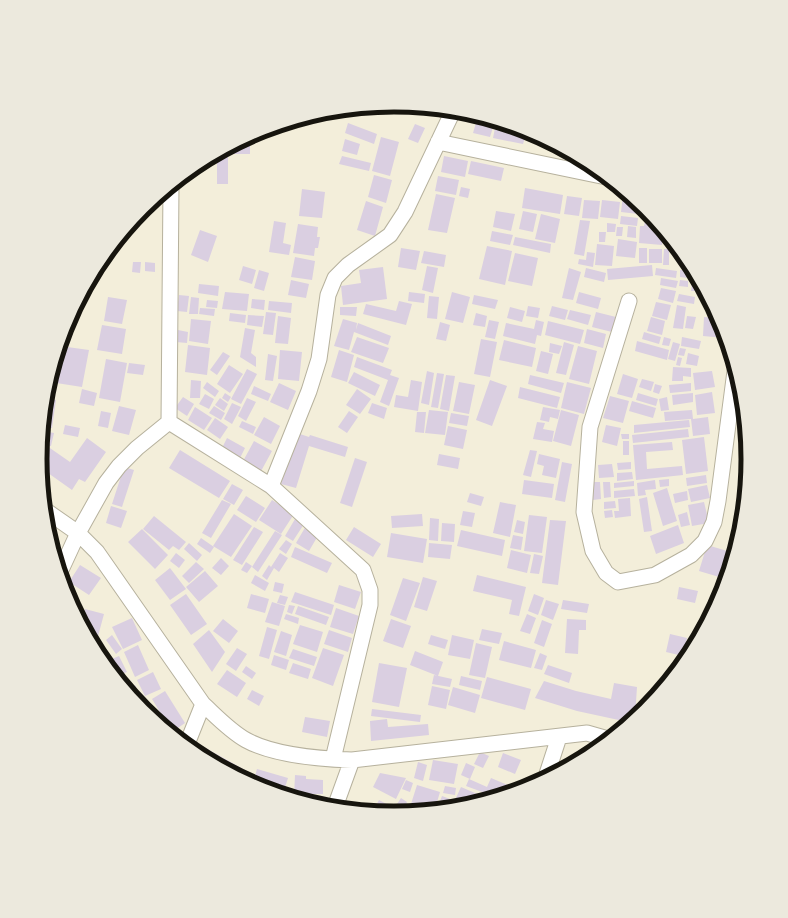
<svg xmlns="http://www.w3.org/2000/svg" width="788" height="918" font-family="'Archivo Narrow',sans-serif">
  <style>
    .building { fill: #dacfe1 }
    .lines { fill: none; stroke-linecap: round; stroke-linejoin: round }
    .minor-casing { stroke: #b6b19d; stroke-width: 17 }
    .minor { stroke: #fff; stroke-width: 15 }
    .rim { fill: none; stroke: #17150e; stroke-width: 5 }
  </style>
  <rect width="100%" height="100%" fill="#f3eeda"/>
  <path class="building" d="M 478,116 L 495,121 L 490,137 L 473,133 Z
    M 348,123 L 377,134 L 374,144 L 345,133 Z
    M 496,123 L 527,131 L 523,144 L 493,138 Z
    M 415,124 L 425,128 L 418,143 L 408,139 Z
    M 381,137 L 399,142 L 390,176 L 372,171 Z
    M 345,139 L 360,144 L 357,155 L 342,151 Z
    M 237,143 L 250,143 L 250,154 L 227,154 L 226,149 Z
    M 342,156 L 371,163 L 369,171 L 339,164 Z
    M 444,156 L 468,161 L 465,177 L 441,172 Z
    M 217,157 L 228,157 L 228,184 L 217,184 Z
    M 471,161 L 504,168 L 501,181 L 468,174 Z
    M 374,175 L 392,180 L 386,203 L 368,197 Z
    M 438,176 L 459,180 L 456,195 L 435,191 Z
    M 461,187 L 470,189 L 468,198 L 459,196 Z
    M 525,188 L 563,195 L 560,214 L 522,208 Z
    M 302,189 L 325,192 L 322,218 L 299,216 Z
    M 436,194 L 455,198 L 447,233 L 428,230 Z
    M 623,195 L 628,196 L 640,205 L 638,214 L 621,212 Z
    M 567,196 L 582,198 L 579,216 L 564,214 Z
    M 584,200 L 600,201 L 598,219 L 582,218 Z
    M 602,200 L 620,202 L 618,219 L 600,217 Z
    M 366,201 L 383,207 L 375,236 L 357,230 Z
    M 151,203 L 151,213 L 140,213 L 144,209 Z
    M 496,211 L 515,214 L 511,231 L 493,227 Z
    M 523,211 L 537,214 L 533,232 L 519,229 Z
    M 541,214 L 560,219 L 555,243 L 535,239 Z
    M 621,216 L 638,218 L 637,226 L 620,224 Z
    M 580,220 L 590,221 L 584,256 L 574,254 Z
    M 274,221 L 286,223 L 283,243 L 291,245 L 289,255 L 269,252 Z
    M 645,221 L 654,221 L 654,227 L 659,227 L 663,232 L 662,245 L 639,243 L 640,226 L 644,226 Z
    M 607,223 L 616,224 L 615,232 L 607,232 Z
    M 298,224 L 318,227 L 317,237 L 320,237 L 318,248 L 315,248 L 314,256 L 293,253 Z
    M 628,226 L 636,227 L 636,238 L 627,237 Z
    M 617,227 L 623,227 L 622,236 L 616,236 Z
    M 200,230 L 217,236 L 208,262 L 191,255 Z
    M 492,231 L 513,235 L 510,245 L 490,241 Z
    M 599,232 L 606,232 L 605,242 L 599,242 Z
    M 515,237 L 551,244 L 550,253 L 513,245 Z
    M 618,239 L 637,242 L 635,258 L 616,256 Z
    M 597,244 L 614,246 L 612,266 L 595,265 Z
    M 487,246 L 512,251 L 505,285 L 479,279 Z
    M 401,248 L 420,251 L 416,270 L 398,267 Z
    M 639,248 L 647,248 L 647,263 L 639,263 Z
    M 649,249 L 662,249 L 662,263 L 649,263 Z
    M 664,249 L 669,249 L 669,265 L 663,265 Z
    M 424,251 L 446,255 L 444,267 L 421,263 Z
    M 587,252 L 595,253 L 593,267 L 578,264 L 579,259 L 586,260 Z
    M 515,253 L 538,258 L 532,286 L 508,281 Z
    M 295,257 L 315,261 L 312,280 L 291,277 Z
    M 133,262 L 141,262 L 140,273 L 132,272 Z
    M 145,262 L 155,263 L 155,272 L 145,271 Z
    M 652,265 L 653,276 L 608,280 L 607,269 Z
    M 243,266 L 256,270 L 252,284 L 239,280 Z
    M 427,266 L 438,268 L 433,293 L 422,290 Z
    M 383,267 L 387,299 L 343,305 L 341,286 L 361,283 L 359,270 Z
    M 569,268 L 581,272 L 573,300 L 562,298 Z
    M 586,268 L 606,273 L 604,282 L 584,277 Z
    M 656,268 L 677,271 L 676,278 L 655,275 Z
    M 692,269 L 693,271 L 698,280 L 691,279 Z
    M 259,270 L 269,273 L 264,291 L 254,288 Z
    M 680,270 L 688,270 L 688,278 L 680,277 Z
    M 661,278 L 678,281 L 676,288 L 660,285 Z
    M 291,280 L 309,284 L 306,298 L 288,295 Z
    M 680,280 L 688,281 L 688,287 L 679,286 Z
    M 692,283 L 699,283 L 704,291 L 691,291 Z
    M 199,284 L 219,286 L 218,296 L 198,293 Z
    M 661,288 L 676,291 L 673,303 L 658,299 Z
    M 225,292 L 249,294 L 247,311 L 222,309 Z
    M 409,292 L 425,294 L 424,303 L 408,301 Z
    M 452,292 L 470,297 L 463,323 L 445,319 Z
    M 579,292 L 601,298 L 598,309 L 576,303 Z
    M 679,294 L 695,297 L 694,304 L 677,301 Z
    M 179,295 L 189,296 L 187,312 L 177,311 Z
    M 474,295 L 498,300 L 495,309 L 472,304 Z
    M 429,296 L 439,297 L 437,319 L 427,318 Z
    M 108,297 L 127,300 L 122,324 L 104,321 Z
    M 191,297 L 199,298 L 198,314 L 189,314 Z
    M 252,299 L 265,300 L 264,310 L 251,308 Z
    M 207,300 L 218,301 L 217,308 L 206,307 Z
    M 269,301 L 292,303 L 291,313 L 268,310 Z
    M 399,301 L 412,304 L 406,325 L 363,314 L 366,304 L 396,311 Z
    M 656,302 L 671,305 L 667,320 L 652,316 Z
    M 710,302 L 717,315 L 709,315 Z
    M 677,305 L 686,307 L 683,329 L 673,328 Z
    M 528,306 L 540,308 L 538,318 L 526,316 Z
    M 552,306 L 568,310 L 565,320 L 549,316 Z
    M 340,307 L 357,307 L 356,316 L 340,315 Z
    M 510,307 L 525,311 L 522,322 L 507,318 Z
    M 200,308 L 215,309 L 214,316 L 199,314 Z
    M 570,310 L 591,315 L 588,325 L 567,319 Z
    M 266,312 L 276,313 L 273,335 L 263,334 Z
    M 596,312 L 616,317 L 612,332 L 592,327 Z
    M 230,313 L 246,315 L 245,323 L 229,321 Z
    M 476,313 L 487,316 L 485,327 L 473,325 Z
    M 248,315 L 264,316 L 262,327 L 247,325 Z
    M 278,316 L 291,318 L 288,344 L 275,343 Z
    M 687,316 L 696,317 L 693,329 L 685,328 Z
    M 651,317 L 665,321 L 662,335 L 647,331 Z
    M 704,317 L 718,318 L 725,338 L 703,336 Z
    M 191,319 L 211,321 L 208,344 L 189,341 Z
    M 343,319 L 357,323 L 356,330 L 358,323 L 391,336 L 388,345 L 354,332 L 349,350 L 334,346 Z
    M 489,320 L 499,322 L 495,339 L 485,337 Z
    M 536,320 L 544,322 L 541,336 L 537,335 L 535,344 L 503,336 L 506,323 L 534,329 Z
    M 548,321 L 584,330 L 580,344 L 545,335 Z
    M 440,322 L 450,325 L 446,341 L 436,339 Z
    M 102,325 L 126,329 L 122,354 L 97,350 Z
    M 245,328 L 255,330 L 251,353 L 256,357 L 256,367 L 240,357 Z
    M 587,329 L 606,334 L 603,348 L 584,343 Z
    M 178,330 L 188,332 L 187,343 L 176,342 Z
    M 644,332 L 661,337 L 659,344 L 642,339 Z
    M 357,337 L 389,348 L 383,363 L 351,352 Z
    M 664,337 L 671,339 L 669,346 L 662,345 Z
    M 682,337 L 701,341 L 699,349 L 681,346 Z
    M 481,339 L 497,342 L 490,377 L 474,374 Z
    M 504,340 L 536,348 L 532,367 L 499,360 Z
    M 637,341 L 669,350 L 667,360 L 635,351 Z
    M 564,342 L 574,345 L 566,375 L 556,373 Z
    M 673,342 L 680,344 L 675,361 L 668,359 Z
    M 550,343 L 562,346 L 559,354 L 549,352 Z
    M 188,345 L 210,348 L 207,375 L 185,372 Z
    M 60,346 L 89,350 L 82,387 L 50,382 Z
    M 578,346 L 597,351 L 589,384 L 569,379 Z
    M 680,348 L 686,349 L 684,356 L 678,355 Z
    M 280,350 L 302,352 L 299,381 L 278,379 Z
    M 339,350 L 354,355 L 347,382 L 331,377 Z
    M 541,351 L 553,354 L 548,374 L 536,371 Z
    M 223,352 L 230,356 L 217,375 L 210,370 Z
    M 688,353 L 699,356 L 697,366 L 686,364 Z
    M 268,354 L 277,356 L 273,381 L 265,380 Z
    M 357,357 L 392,370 L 390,375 L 399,378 L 389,406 L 380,402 L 388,380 L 354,367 Z
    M 678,357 L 682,358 L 680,366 L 676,365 Z
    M 106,359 L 127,363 L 120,402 L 99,398 Z
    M 129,363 L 145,365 L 143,375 L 127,373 Z
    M 229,365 L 243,374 L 230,393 L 217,384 Z
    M 673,367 L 691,368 L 691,377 L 683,376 L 683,381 L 672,381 Z
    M 247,369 L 257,374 L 241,404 L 231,399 Z
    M 427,371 L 434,373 L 429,405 L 421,403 Z
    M 712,371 L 715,387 L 695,390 L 693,373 Z
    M 354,372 L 380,385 L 375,396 L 348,383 Z
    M 437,373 L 444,374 L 438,408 L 431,407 Z
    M 623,374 L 638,379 L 632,398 L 617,394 Z
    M 446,375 L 455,376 L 449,411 L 440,409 Z
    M 530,375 L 564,383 L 561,393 L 528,384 Z
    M 642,379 L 654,382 L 651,391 L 639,387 Z
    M 191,380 L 201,381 L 200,398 L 190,398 Z
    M 411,380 L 422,382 L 418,411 L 394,407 L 396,395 L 408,397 Z
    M 490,380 L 507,386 L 492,426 L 476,420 Z
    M 207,382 L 219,391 L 215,397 L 203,388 Z
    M 459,382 L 475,385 L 469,414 L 453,411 Z
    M 567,382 L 591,388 L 584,414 L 561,408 Z
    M 279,383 L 296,391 L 288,410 L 270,402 Z
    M 691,383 L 691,391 L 670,393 L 669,385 Z
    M 655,384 L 662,386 L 659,394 L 653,392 Z
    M 254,386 L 271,394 L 268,401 L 251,394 Z
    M 520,387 L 560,397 L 557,408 L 518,398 Z
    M 82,389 L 97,393 L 94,406 L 79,403 Z
    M 357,389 L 371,399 L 360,414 L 346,405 Z
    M 712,392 L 715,413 L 697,415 L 695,395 Z
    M 225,393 L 231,397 L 228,402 L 222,398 Z
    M 638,393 L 658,399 L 656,406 L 636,400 Z
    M 693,393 L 693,402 L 673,405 L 672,395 Z
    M 205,394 L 214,399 L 209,409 L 199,404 Z
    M 610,396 L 629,401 L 623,423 L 603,418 Z
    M 183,397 L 194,404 L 187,416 L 175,408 Z
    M 667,397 L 669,410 L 661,411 L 659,399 Z
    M 46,398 L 56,400 L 52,428 L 43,427 Z
    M 220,398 L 228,404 L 224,411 L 215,405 Z
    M 247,398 L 256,402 L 246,421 L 238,416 Z
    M 632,401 L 656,408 L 653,418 L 629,411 Z
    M 232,403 L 241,407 L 232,424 L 224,419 Z
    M 372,403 L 387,408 L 384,419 L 368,413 Z
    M 119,406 L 136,410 L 129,435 L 112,431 Z
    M 214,406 L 225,413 L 221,420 L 209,413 Z
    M 195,407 L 212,418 L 204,430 L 188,420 Z
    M 543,407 L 560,410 L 558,419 L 550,417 L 549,422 L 540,420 Z
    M 429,410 L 448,412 L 445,435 L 425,433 Z
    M 561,410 L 579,415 L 571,446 L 553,441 Z
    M 692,410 L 693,419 L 708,417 L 710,434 L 693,436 L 691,419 L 665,421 L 664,412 Z
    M 101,411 L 111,413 L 108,428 L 98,426 Z
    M 349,411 L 358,417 L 347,433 L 338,427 Z
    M 417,412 L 426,412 L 424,433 L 415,432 Z
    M 451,413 L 469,416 L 467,426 L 449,423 Z
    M 264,417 L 280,426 L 271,444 L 254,435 Z
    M 215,418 L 228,427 L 220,439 L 207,430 Z
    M 689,420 L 690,427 L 634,433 L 634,425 Z
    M 242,421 L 256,427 L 253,434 L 239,427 Z
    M 537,422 L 545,423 L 543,429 L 554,431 L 552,442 L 533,439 Z
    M 65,425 L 80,428 L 78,437 L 63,434 Z
    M 606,425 L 621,428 L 617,446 L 602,442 Z
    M 448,426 L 467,430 L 463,449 L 444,445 Z
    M 688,429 L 689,437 L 633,443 L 632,435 Z
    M 43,431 L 54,433 L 51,446 L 41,444 Z
    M 297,433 L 309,437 L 310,435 L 348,447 L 345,457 L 309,446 L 296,488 L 281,484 Z
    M 621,434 L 629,434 L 629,439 L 622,439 Z
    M 704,437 L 708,471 L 686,474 L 682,440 Z
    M 87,438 L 106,452 L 85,482 L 79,479 L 72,490 L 41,468 L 40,456 L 47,446 L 70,462 Z
    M 227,438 L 245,448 L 239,460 L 221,450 Z
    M 254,441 L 272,451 L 260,473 L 242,463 Z
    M 623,441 L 629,441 L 629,455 L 623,455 Z
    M 672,442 L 673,450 L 646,452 L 647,469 L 682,466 L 683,475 L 636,480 L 633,445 Z
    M 180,450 L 230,481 L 219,498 L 169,468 Z
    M 530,450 L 537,451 L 531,477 L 523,475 Z
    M 439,454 L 460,458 L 458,469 L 437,465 Z
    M 539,454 L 560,459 L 556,478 L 542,475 L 544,466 L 537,464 Z
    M 355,458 L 367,462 L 352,507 L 340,503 Z
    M 562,462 L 572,464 L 565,502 L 555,500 Z
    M 631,462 L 631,469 L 618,470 L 617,463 Z
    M 612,464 L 614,477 L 599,478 L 598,465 Z
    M 124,467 L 134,470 L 122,507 L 112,504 Z
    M 632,472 L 633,479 L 617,481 L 617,473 Z
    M 706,475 L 707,483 L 687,486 L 686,478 Z
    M 669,479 L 669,486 L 660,487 L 659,480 Z
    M 524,480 L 554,484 L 552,498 L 522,494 Z
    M 655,480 L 656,489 L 645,490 L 646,495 L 638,496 L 637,483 Z
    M 634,481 L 634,486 L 614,488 L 614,483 Z
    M 591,482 L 600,482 L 601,499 L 593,500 Z
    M 603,482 L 610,482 L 611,497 L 604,498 Z
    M 232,484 L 243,490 L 234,505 L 223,499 Z
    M 707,485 L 710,498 L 691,502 L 688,489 Z
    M 667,488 L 677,521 L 663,526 L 653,493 Z
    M 634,489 L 635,496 L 614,498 L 614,491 Z
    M 687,491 L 688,500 L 675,503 L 673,494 Z
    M 470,493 L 484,497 L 481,506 L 467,502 Z
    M 246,496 L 265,508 L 256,522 L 237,510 Z
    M 647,497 L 652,531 L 644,532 L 639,499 Z
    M 630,498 L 631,516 L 615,518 L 614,511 L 619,511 L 618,499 Z
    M 222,500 L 231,504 L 211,538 L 202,533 Z
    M 272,500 L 294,514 L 281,534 L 259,520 Z
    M 615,501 L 616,508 L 604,509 L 604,502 Z
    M 500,502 L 516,505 L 510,537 L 493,533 Z
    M 704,502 L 709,523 L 692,526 L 688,505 Z
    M 111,506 L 127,511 L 121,528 L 106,523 Z
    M 612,510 L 613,517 L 605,518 L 604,511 Z
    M 463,511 L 475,513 L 472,527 L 460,525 Z
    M 687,512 L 690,525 L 681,527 L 678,515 Z
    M 234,514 L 252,526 L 231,557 L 213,546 Z
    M 422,514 L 423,526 L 392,528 L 391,516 Z
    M 529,515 L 547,517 L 542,553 L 524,551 Z
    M 154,516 L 186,542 L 179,550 L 173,546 L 169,550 L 143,529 Z
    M 430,518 L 439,519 L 438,541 L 429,540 Z
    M 295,519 L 304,524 L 293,541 L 285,536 Z
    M 517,520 L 525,522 L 523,534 L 514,532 Z
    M 550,520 L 566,521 L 558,585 L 542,583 Z
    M 442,523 L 455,524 L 454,542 L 441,541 Z
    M 678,525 L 684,543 L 656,554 L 650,536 Z
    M 306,526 L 319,534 L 309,551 L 296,543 Z
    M 254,527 L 263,532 L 242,565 L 233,560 Z
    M 354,527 L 381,544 L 373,557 L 346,540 Z
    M 142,529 L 168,555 L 155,569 L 128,542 Z
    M 461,530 L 505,540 L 502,556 L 457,546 Z
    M 275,531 L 282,535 L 258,572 L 252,567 Z
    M 391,533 L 427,539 L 423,563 L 387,557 Z
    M 513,535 L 523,537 L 521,550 L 510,548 Z
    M 201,538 L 214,547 L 210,553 L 197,544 Z
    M 286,540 L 292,544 L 286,554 L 279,549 Z
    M 189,543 L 202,555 L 197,561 L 184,549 Z
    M 429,543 L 452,545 L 450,559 L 428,557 Z
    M 707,545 L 734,553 L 726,579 L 699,571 Z
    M 295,547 L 332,563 L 327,573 L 291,557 Z
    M 511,550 L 531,555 L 527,573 L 507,568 Z
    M 176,553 L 185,560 L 179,568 L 170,561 Z
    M 280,553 L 288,558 L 279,572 L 274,568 L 267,580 L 262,576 L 269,565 L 271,567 Z
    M 534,554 L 543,556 L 539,574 L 530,573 Z
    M 221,558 L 229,566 L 221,575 L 212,568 Z
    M 196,562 L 204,569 L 189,583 L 182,576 Z
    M 246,562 L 252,566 L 247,573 L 241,570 Z
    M 80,565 L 101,578 L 89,595 L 69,582 Z
    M 170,568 L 186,589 L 170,600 L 155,580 Z
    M 205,571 L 218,586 L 199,602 L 186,587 Z
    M 255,575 L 269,583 L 265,591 L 251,583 Z
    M 477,575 L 526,587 L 519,616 L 509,614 L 512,600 L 473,591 Z
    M 423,577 L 437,581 L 427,611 L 414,607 Z
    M 403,578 L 420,583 L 406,621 L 390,615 Z
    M 275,582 L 284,584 L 282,593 L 273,591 Z
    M 339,585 L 361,592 L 355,609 L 334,602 Z
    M 679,587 L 698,591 L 695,603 L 677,599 Z
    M 295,592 L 334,605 L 331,615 L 291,602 Z
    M 186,594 L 207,624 L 191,635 L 170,605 Z
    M 251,594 L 269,599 L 265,613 L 247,608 Z
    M 534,594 L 544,598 L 538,615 L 528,611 Z
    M 280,595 L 288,597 L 285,605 L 277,603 Z
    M 546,600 L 559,604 L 553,620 L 541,615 Z
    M 563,600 L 589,604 L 587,613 L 561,609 Z
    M 272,602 L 285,606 L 279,626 L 265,622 Z
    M 289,605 L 295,606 L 292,614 L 287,612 Z
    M 298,606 L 329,617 L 326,625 L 295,614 Z
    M 336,608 L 359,616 L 353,634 L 330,627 Z
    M 85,609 L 104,614 L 97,640 L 90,638 L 81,621 Z
    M 286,614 L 299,618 L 298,624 L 284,619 Z
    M 527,614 L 536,618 L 530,634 L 520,631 Z
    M 132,618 L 142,640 L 123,649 L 112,627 Z
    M 223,619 L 238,631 L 229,643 L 213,631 Z
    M 391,619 L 411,626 L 403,648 L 383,641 Z
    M 567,619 L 586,620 L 586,630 L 579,630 L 578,654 L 565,653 Z
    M 542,620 L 552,624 L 544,647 L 534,643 Z
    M 300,625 L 323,632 L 317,652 L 293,644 Z
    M 267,627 L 277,630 L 269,659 L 259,656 Z
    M 482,629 L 502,633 L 499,644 L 479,640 Z
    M 209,630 L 225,652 L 212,672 L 193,644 Z
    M 329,630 L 352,638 L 348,652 L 324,644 Z
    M 281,631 L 292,635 L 286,656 L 274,652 Z
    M 670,634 L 687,638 L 683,656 L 666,652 Z
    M 112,635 L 122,649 L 116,654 L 106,640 Z
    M 431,635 L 448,640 L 445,649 L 428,644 Z
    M 452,635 L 474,640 L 470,659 L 448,655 Z
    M 504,641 L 536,650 L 531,668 L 499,660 Z
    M 476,643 L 492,647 L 485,678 L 469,675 Z
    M 138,645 L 149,670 L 135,677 L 124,652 Z
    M 237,648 L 247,654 L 236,671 L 226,664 Z
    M 323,648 L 344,655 L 333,686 L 312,678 Z
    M 293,649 L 317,657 L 314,666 L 289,658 Z
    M 415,651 L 443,662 L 438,676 L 410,665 Z
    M 540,653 L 547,656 L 542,670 L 534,668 Z
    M 274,655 L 289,660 L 286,670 L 271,665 Z
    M 119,656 L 127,672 L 117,676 L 105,662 Z
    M 293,663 L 311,669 L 308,679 L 289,673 Z
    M 379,663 L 407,668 L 399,707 L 372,702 Z
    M 548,665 L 572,673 L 569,683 L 544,674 Z
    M 246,666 L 256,673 L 252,679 L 242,672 Z
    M 227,670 L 246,683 L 237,697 L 217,684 Z
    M 153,672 L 161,689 L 145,696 L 137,680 Z
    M 434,675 L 452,679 L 450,687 L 432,684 Z
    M 461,676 L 482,681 L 480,690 L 459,685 Z
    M 487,677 L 531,689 L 525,710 L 481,698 Z
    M 119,680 L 136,686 L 132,696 L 124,685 Z
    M 544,681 L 576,691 L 611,699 L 614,683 L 637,687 L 635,717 L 628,722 L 577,711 L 535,698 Z
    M 432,686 L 450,690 L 446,709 L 428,705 Z
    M 453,687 L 480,695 L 475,713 L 448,705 Z
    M 252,690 L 264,696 L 259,706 L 247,699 Z
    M 165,691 L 185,723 L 172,732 L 152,699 Z
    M 145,699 L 152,706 L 147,712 L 140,705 Z
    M 372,709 L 421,715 L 420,722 L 371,716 Z
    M 305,717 L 330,721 L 327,737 L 302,732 Z
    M 387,719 L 388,727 L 428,724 L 429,735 L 371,741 L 370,721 Z
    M 197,742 L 202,746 L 252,774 L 249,781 L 198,754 L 202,747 L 197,753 L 192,749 Z
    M 480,752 L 489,756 L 483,768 L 474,764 Z
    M 503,753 L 521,760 L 515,774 L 498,767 Z
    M 433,760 L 458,764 L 454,784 L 429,780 Z
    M 418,762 L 427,765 L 423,781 L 414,778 Z
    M 466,763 L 475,767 L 470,779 L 461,775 Z
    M 257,769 L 288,778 L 283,794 L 253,783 Z
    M 380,773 L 406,778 L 396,799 L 373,787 Z
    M 295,775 L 306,776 L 306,779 L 323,780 L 323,794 L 306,794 L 306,799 L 294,797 Z
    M 491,778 L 510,786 L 507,793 L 491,798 L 484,795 L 485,793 L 466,786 L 469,779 L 487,787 Z
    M 406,780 L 413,783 L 410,792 L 402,789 Z
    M 417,785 L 440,792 L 435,809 L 428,810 L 417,807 L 422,809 L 422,810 L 414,811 L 416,807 L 411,804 Z
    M 445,786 L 456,788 L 455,795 L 443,793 Z
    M 461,787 L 482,796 L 480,801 L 474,803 L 466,799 L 464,804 L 455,800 Z
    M 442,796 L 450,799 L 447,808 L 437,809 Z
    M 309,797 L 325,799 L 324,806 L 309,801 Z
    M 401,798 L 407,802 L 404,808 L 397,804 Z
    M 379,800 L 396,809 L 393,813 L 373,811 Z
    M 454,802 L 462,806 L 451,807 Z
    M 398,807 L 407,812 L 395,813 Z"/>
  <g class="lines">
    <g class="minor-casing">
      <path id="minor" d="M 438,142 L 606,177
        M 171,186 L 169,422 L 271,486 L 363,570 L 370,590 L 370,605 L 333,759
        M 629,301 L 590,427 L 584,512 L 593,551 L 606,573 L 618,582 L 655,575 L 691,555 L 705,541 L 714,522 L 718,501 L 735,371
        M 271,486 L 309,391 L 319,359 L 328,295 L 335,278 L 348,265 L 390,235 L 405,212 L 453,111
        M 45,510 L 78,533 L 97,552 L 203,704 C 217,717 230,731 246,740 C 273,755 321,759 352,760 L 587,733 L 608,739
        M 60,572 L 78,533 L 106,483 L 119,466 L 137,448 L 169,422
        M 187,744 L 203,704
        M 546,777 L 559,737
        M 335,807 L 352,760"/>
    </g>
    <use href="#minor" class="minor"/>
  </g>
  <path d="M0 0H788V918H0ZM47 459a347 347 0 1 1 694 0a347 347 0 1 1-694 0Z" fill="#ece9dd" fill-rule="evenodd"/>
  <path class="rim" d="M47 459a347 347 0 1 1 694 0a347 347 0 1 1-694 0Z"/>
</svg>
